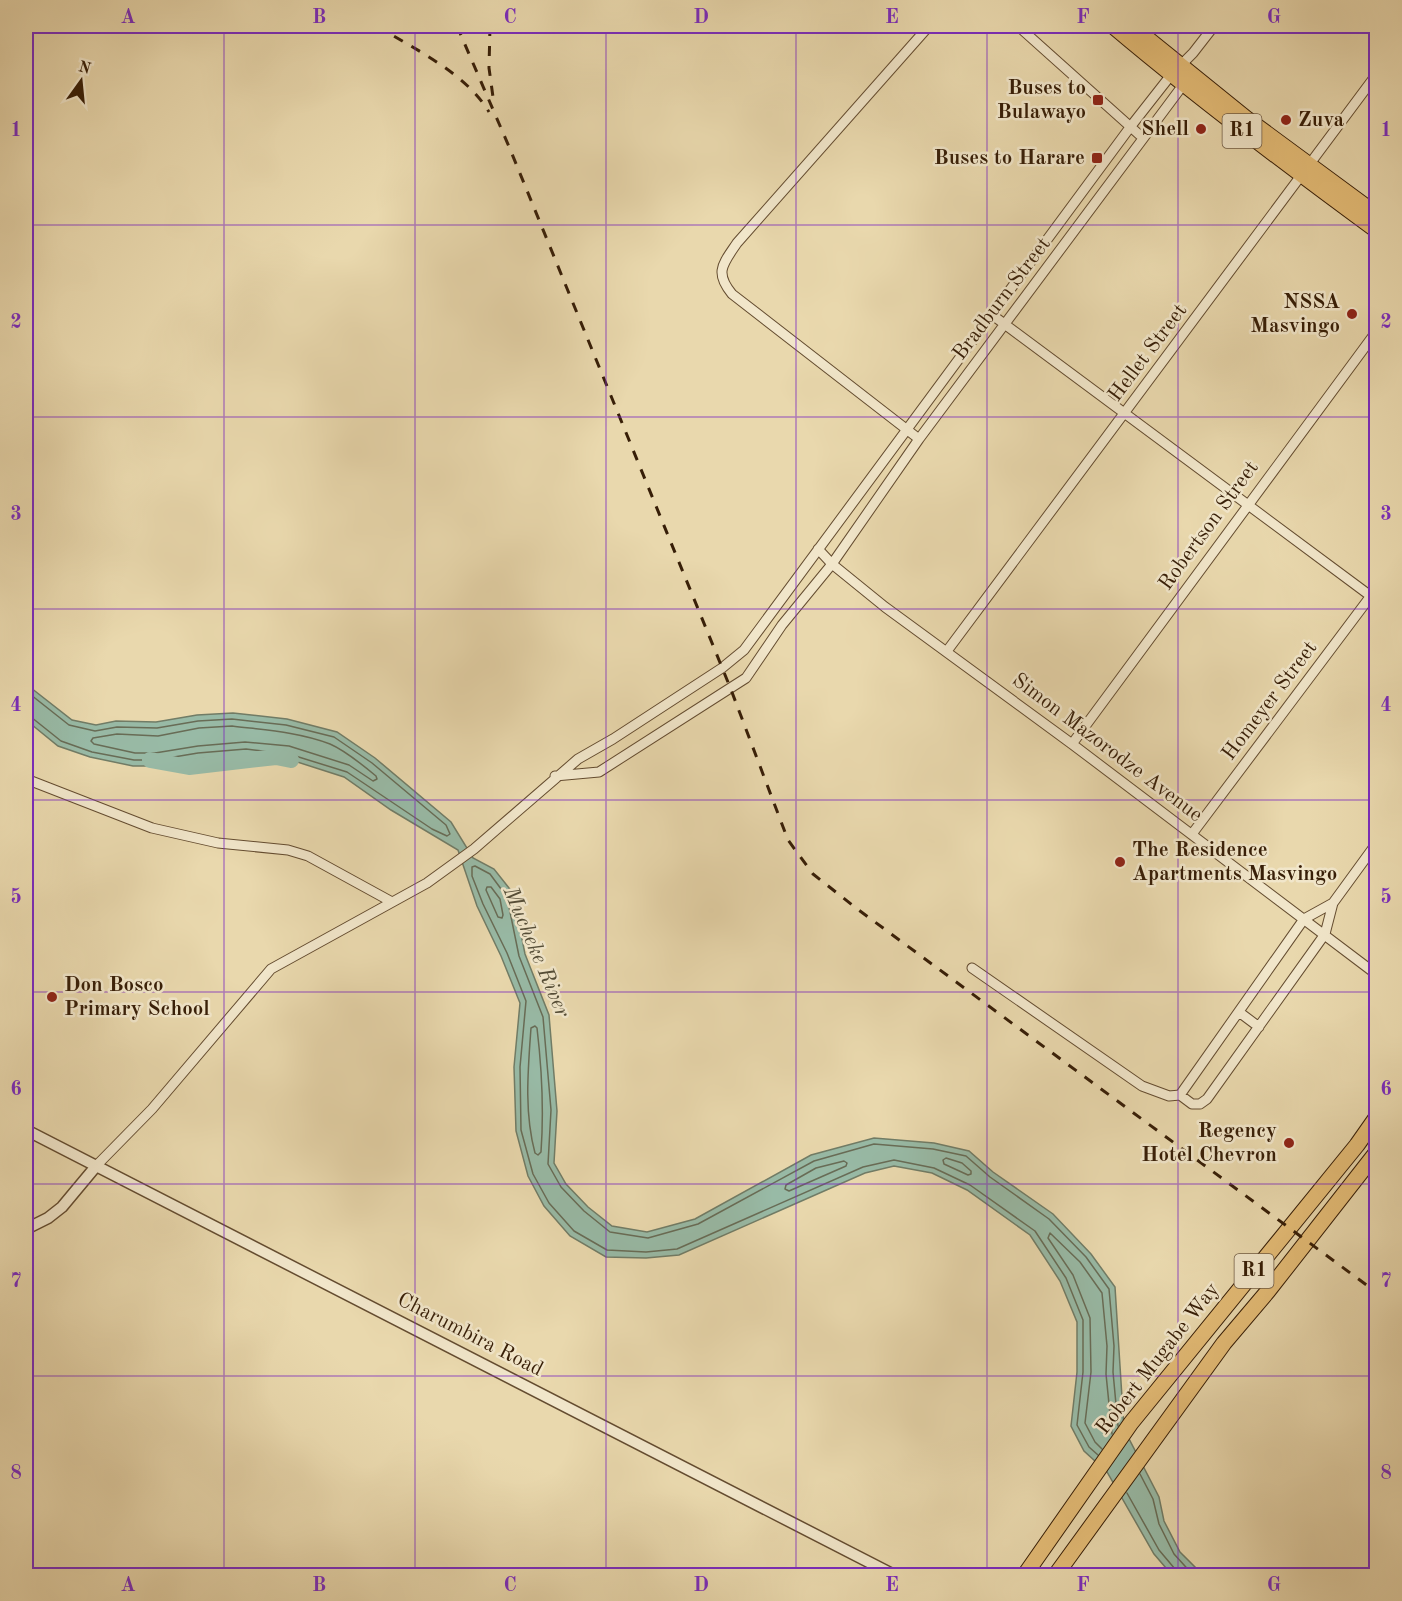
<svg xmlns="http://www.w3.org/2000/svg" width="1402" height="1601" font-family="'Old Standard TT',serif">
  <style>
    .water { fill: #98baa6; stroke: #717c66; stroke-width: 1.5 }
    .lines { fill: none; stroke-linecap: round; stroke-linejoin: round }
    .shore { stroke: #686c56; stroke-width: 1.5 }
    .river { stroke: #98baa6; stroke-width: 16 }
    .minor-casing { stroke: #644c30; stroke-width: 11 }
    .tertiary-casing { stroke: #644c30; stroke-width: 13 }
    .trunk-casing { stroke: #371e07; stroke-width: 17 }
    .minor { stroke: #f1e6ca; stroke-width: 9 }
    .tertiary { stroke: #f1e6ca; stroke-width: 10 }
    .trunk { stroke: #e4bc76; stroke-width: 15 }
    .rail { stroke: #371e07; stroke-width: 3; stroke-dasharray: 10 10; stroke-linecap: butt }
    .grid { fill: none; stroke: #7b2cbf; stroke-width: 1.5; stroke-opacity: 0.55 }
    .poi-dot { fill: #8f2418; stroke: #f1e6ca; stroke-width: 2 }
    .labels { text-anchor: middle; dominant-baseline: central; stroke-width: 5; stroke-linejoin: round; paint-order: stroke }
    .shield { fill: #f1e6ca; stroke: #6f5a42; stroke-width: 1.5 }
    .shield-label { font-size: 20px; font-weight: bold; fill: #371e07 }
    .poi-label { font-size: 21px; font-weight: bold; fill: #371e07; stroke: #f1e6ca; text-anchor: end }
    .street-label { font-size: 21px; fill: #371e07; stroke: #f1e6ca }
    .water-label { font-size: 22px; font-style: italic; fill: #544d37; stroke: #f1e6ca }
    .neatline { fill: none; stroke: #7b2cbf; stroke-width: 2 }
    .grid-label { font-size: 20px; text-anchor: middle; font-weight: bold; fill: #7b2cbf }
  </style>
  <rect width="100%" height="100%" fill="#e9d8ad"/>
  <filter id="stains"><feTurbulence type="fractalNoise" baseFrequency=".00333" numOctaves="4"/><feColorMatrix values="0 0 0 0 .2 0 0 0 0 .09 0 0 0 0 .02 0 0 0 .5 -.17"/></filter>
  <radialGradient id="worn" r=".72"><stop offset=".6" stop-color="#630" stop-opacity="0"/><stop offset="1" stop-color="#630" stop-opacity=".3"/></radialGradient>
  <path class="water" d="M 26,684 L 72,720 L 96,725 L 116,721 L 156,722 L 197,715 L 233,713 L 287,719 L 337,732 L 375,758 L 451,822 L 473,858 L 494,869 L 513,893 L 525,954 L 549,1015 L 557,1111 L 554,1163 L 566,1184 L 588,1207 L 612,1226 L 647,1232 L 695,1219 L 811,1155 L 874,1138 L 934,1143 L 969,1151 L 993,1172 L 1053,1214 L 1091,1254 L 1115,1287 L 1124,1429 L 1159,1497 L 1164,1521 L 1180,1552 L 1203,1575 L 1172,1575 L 1154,1554 L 1107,1472 L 1084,1451 L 1071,1426 L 1077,1372 L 1077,1322 L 1060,1281 L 1030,1235 L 967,1190 L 932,1173 L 894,1166 L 865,1173 L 679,1255 L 646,1258 L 606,1257 L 570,1236 L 544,1206 L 528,1176 L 516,1131 L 514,1067 L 520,1003 L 501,956 L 477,906 L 458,850 L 391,810 L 344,777 L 288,759 L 246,755 L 199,759 L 156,766 L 133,766 L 90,757 L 58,746 L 26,720 Z"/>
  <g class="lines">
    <path class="shore" d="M 26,691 L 69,725 L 95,731 L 117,727 L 157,728 L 198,721 L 232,719 L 286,725 L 334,737 L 372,763 L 446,825 L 450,834 L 447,836 L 432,829 L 347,772 L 289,754 L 246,749 L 198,753 L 156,760 L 134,760 L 92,752 L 61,741 L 31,717 L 26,715
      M 232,726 C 264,730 299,732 330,744 C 344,750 364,766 376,776 L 377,779 L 373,781 L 349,765 L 289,746 L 245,742 L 198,746 L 155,753 L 135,753 L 94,744 L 91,741 L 93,738 L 117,734 L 158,736 L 199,728 Z
      M 487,887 L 491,887 L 500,899 L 503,915 L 502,918 L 498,917 L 486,890 Z
      M 535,1026 L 537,1028 C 542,1070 544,1110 541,1152 L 538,1155 L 535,1153 C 524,1112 528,1070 531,1028 Z
      M 946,1158 L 962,1163 L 971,1171 L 971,1174 L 968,1175 L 944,1164 L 943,1160 Z
      M 844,1161 L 847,1163 L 846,1166 L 789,1191 L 785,1189 L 786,1185 L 816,1168 Z
      M 1102,1449 L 1095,1442 L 1085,1423 L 1091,1372 L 1090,1318 L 1073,1275 L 1048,1238 L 1050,1233 L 1080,1262 L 1102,1293 L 1107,1346 L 1106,1374 L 1112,1434
      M 1098,1455 L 1089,1447 L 1077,1425 L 1083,1372 L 1083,1320 L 1066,1278 L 1035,1231 L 970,1185 L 934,1168 L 894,1160 L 863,1167 L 677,1249 L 646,1252 L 607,1250 L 574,1231 L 549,1203 L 533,1174 L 521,1130 L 520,1067 L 526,1001 L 507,953 L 483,904 L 472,876 L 472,867 L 475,866 L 490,874 L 507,897 L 519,956 L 543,1017 L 551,1110 L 548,1164 L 561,1187 L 584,1211 L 610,1232 L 648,1238 L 698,1224 L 814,1161 L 874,1144 L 933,1149 L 966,1156 L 990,1177 L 1049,1219 L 1086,1257 L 1109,1289 L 1114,1346 L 1113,1372 L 1118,1426
      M 1140,1474 L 1153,1499 L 1159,1524 L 1174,1554 L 1194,1576
      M 1127,1493 L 1159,1550 L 1175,1569 L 1176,1576"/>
    <path class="river" d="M 150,760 L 189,767 L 276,757 L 291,760"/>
    <g class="minor-casing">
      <path id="minor" d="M 1018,26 L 1143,138
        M 991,314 L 1376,600
        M 919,439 L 732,294 C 714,272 723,264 737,243 L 929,26
        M 818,549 L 832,564 L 885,607 L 1072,744 L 1376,974
        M 947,651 L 1376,75
        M 1072,744 L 1376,332
        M 555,776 L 599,772 L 746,678 L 782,625 L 832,564 L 919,439 L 1186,81
        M 26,779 L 152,828 L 218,843 L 288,850 L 308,856 L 392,902
        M 1192,834 L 1376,589
        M 972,968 L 1142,1086 L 1169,1096 L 1180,1095 L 1192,1104 L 1200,1104 L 1207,1099 L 1325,934 L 1333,903 L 1376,844
        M 1239,1012 L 1259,1027
        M 1180,1095 L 1304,919 L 1333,903
        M 97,1165 L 152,1109 L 271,969 L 427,883 L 474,849 L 578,759 L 613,739 L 722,668 L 744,650 L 1131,126 L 1171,75 L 1193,53 L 1214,26"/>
    </g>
    <g class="tertiary-casing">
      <path id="tertiary" d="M 26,1130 L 896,1576
        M 26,1229 L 48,1218 L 62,1207 L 97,1165"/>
    </g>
    <g class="trunk-casing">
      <path id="trunk" d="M 1113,26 C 1198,98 1286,164 1376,230
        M 1132,26 L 1247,119 L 1376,214
        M 1024,1576 L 1131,1423 L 1357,1145 L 1376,1118
        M 1055,1576 L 1224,1343 L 1268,1291 L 1376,1153"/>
    </g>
    <use href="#minor" class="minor"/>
    <use href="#tertiary" class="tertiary"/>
    <use href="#trunk" class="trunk"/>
    <path class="rail" d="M 377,26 C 414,49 466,73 489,112
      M 457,26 L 510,149 L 730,687 L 788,840 L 813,874 L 856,908 L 1376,1292
      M 490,26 L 489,68 L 493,97"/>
  </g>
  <path class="grid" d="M 224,26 L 224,1576M 415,26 L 415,1576M 606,26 L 606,1576M 796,26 L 796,1576M 987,26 L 987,1576M 1178,26 L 1178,1576M 26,225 L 1376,225M 26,417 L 1376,417M 26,609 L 1376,609M 26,800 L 1376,800M 26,992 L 1376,992M 26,1184 L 1376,1184M 26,1376 L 1376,1376"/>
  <g class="poi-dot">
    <rect x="1092" y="94" width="12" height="12" rx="3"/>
    <circle cx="1286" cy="120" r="6"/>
    <circle cx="1201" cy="129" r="6"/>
    <rect x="1091" y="152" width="12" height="12" rx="3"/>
    <circle cx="1352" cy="314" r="6"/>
    <circle cx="1120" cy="862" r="6"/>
    <circle cx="52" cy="997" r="6"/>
    <circle cx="1289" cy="1143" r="6"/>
  </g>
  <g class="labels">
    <g class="shield">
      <rect x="1222.5" y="114" width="39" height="34" rx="4.5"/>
      <rect x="1234.5" y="1254" width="39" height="34" rx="4.5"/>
    </g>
    <g class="shield-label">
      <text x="1242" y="131">R1</text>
      <text x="1254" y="1271">R1</text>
    </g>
    <g class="poi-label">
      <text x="1086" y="88">Buses to<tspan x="1086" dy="24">Bulawayo</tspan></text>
      <text x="1298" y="120" text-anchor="start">Zuva</text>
      <text x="1189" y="129">Shell</text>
      <text x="1085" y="158">Buses to Harare</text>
      <text x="1340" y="302">NSSA<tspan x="1340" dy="24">Masvingo</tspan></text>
      <text x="1132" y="850" text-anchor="start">The Residence<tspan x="1132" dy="24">Apartments Masvingo</tspan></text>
      <text x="64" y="985" text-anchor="start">Don Bosco<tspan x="64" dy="24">Primary School</tspan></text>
      <text x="1277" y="1131">Regency<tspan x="1277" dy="24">Hotel Chevron</tspan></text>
    </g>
    <g class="street-label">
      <text transform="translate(1002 299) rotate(-53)">Bradburn Street</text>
      <text transform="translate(1148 353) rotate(-53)">Hellet Street</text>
      <text transform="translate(1209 526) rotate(-54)">Robertson Street</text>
      <text transform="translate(1270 701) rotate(-53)">Homeyer Street</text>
      <text transform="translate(1107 748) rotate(37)">Simon Mazorodze Avenue</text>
      <text transform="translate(470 1335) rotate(27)">Charumbira Road</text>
      <text transform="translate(1158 1359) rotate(-52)">Robert Mugabe Way</text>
    </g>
    <g class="water-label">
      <text transform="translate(536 952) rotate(67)">Mucheke River</text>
    </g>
  </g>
  <rect width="1402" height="1601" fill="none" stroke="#e9d8ad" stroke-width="66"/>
  <g transform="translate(81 81) rotate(15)" stroke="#f1e6ca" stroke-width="4.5" paint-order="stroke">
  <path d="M0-4.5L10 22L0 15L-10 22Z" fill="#371e07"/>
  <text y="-9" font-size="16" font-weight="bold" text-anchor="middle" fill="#371e07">N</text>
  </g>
  <rect x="33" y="33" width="1336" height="1535" class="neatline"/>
  <g class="grid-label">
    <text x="128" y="23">A</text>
    <text x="319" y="23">B</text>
    <text x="510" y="23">C</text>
    <text x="701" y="23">D</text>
    <text x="892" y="23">E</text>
    <text x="1083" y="23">F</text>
    <text x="1274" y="23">G</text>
    <text x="16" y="136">1</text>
    <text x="1386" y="136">1</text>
    <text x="16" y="328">2</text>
    <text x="1386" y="328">2</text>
    <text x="16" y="520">3</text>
    <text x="1386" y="520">3</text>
    <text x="16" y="711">4</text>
    <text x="1386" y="711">4</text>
    <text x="16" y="903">5</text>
    <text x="1386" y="903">5</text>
    <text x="16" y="1095">6</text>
    <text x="1386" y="1095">6</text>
    <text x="16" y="1287">7</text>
    <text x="1386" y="1287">7</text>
    <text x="16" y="1479">8</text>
    <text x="1386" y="1479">8</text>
    <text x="128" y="1591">A</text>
    <text x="319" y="1591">B</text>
    <text x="510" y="1591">C</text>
    <text x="701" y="1591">D</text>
    <text x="892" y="1591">E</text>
    <text x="1083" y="1591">F</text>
    <text x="1274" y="1591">G</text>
  </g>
  <rect width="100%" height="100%" filter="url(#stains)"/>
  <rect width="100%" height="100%" fill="url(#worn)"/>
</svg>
